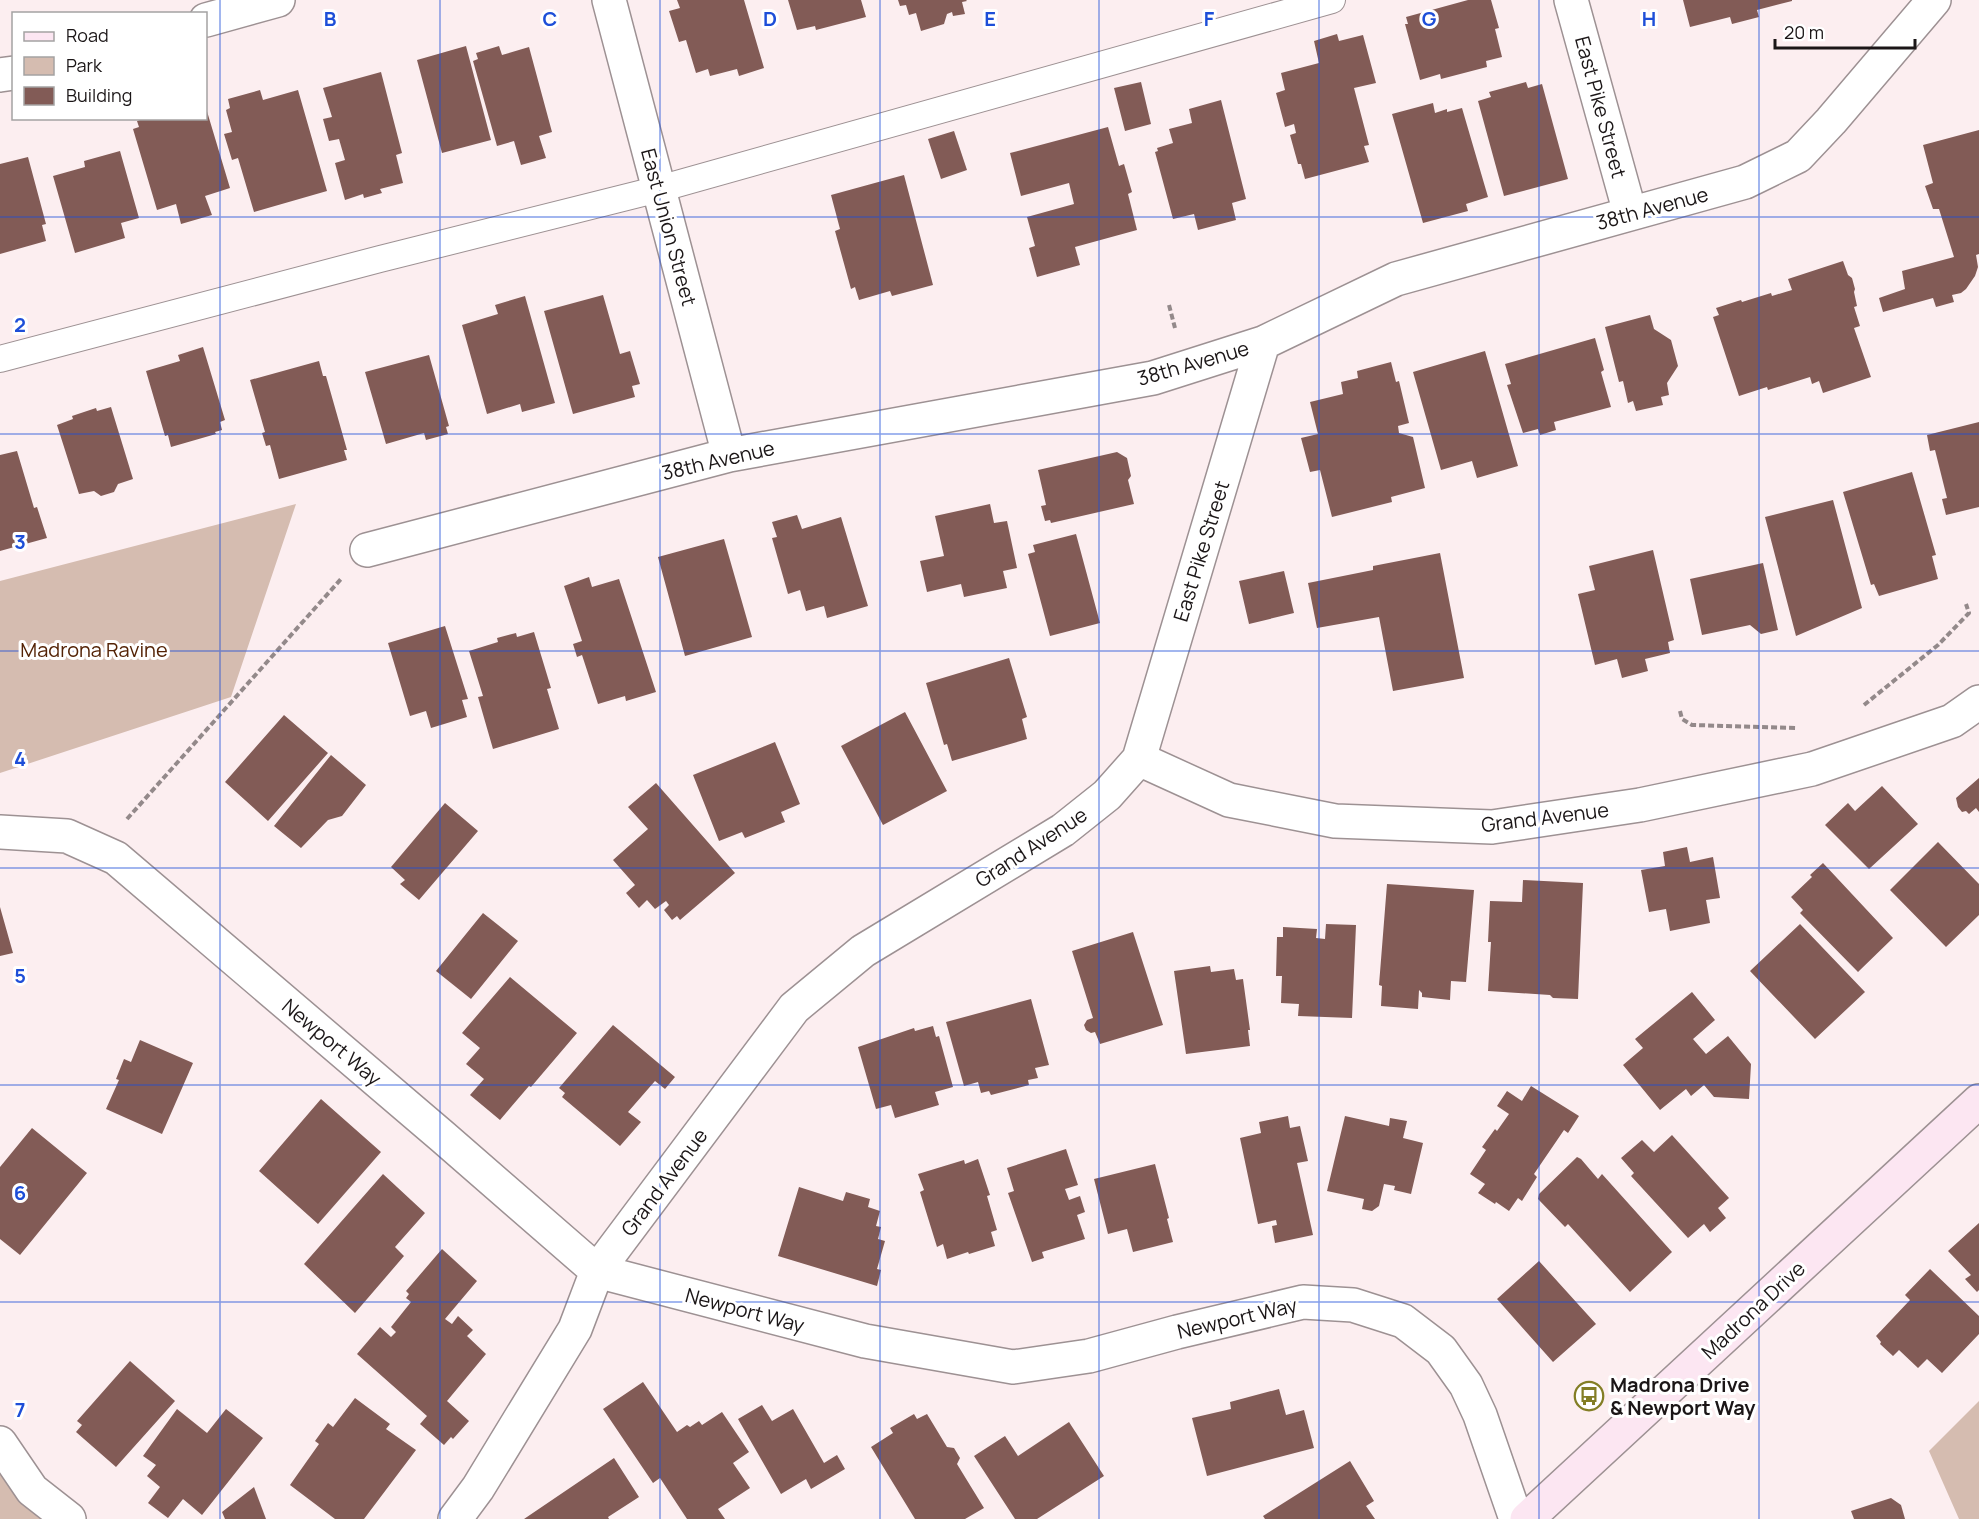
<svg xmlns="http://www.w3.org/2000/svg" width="1979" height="1519" font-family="Manrope,sans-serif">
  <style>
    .green { fill: #d5bcb0 }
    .building { fill: #825b56 }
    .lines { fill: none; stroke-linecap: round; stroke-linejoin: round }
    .lane-casing { stroke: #9d9193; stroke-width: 28 }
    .street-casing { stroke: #9d9193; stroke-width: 36 }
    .secondary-casing { stroke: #9d9193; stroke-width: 36 }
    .path { stroke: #93898a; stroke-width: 4; stroke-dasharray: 6 3; stroke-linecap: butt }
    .lane { stroke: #fff; stroke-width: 26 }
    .street { stroke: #fff; stroke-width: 33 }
    .secondary { stroke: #fce6f2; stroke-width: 33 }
    .grid { fill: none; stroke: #1d4ed8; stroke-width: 1.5; stroke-opacity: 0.55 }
    .labels { text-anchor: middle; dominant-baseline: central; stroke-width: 6; stroke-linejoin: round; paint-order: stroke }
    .street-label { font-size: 20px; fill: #1b1617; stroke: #fff }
    .park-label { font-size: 20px; fill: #532205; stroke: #fff }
    .poi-label { font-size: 20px; font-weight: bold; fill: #1b1617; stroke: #fff; text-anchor: start }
    .grid-label { font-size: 20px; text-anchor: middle; font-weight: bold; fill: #1d4ed8; stroke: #fff; stroke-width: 6; stroke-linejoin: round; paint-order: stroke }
  </style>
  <rect width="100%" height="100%" fill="#fceef0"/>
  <path class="green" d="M 296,504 L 231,697 L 0,773 L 0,581 Z
    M 1979,1401 L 1979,1519 L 1959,1519 L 1929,1451 Z
    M 0,1443 L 69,1519 L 0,1519 Z"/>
  <path class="building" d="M 677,0 L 744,0 L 764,68 L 739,76 L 737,69 L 710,76 L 708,69 L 696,73 L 686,40 L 679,42 L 669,11 L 680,8 Z
    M 788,0 L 861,0 L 866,17 L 816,30 L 815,26 L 797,30 Z
    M 898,0 L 966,0 L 967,1 L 962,2 L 965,14 L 953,16 L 952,12 L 947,14 L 944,24 L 921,31 L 916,13 L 909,15 L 906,5 L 900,6 Z
    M 1468,0 L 1491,0 L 1499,28 L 1495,29 L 1502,57 L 1486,61 L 1487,67 L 1441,79 L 1440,74 L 1420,80 L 1405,24 L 1408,24 L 1406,17 Z
    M 1683,0 L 1792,0 L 1792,1 L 1757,10 L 1759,17 L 1732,24 L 1730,17 L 1690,27 Z
    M 1337,34 L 1339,41 L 1363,35 L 1376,83 L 1354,88 L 1369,145 L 1364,146 L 1369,162 L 1305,179 L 1301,164 L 1298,164 L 1290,135 L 1296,133 L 1294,124 L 1285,127 L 1276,93 L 1285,90 L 1281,73 L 1319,63 L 1314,41 Z
    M 466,46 L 491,140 L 442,153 L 417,60 Z
    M 499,46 L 502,55 L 529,47 L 552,132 L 539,136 L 546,158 L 521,165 L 514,141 L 497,146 L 473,61 L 478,59 L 476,53 Z
    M 381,72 L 402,153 L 396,155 L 403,183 L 380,189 L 382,193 L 364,198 L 363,194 L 345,200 L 335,163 L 345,160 L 339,139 L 329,141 L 323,119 L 332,117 L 323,88 Z
    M 1141,82 L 1151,124 L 1125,131 L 1114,88 Z
    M 1526,82 L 1528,88 L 1542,84 L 1568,179 L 1504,196 L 1478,101 L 1491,97 L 1489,92 Z
    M 260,90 L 263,100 L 298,90 L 327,191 L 254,212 L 238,158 L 232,160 L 224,134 L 232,132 L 226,110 L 230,108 L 228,99 Z
    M 1221,100 L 1246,199 L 1232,203 L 1236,220 L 1198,230 L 1194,214 L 1173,219 L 1155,152 L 1158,151 L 1157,148 L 1173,143 L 1169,129 L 1192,123 L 1189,109 Z
    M 1433,103 L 1435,113 L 1447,109 L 1447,112 L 1462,108 L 1488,197 L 1466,204 L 1468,211 L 1423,223 L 1392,114 Z
    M 206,108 L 230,188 L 205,196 L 212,215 L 181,224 L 176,204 L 157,210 L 133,129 L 139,127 L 137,121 L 146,118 L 166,118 L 166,120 L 169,118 L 206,118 Z
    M 1108,127 L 1119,166 L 1124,164 L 1132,192 L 1128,194 L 1137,230 L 1075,247 L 1080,265 L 1037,277 L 1029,248 L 1035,246 L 1027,217 L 1074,204 L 1069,183 L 1021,196 L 1010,153 Z
    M 1979,130 L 1979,254 L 1976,255 L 1978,267 L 1975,276 L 1966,289 L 1961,293 L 1952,295 L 1954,302 L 1936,307 L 1933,298 L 1883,312 L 1879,298 L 1905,289 L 1902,271 L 1954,257 L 1939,209 L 1933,209 L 1925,186 L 1933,183 L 1923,145 Z
    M 954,131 L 967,170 L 941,179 L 928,139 Z
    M 120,151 L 139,218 L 121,223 L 125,238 L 75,253 L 53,176 L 85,167 L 84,161 Z
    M 28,157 L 46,224 L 42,225 L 46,241 L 0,254 L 0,164 Z
    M 904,175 L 933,285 L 892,296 L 890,291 L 859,300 L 855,287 L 851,289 L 835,231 L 840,229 L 831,195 Z
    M 1843,261 L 1848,275 L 1852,278 L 1855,289 L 1854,292 L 1857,306 L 1854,307 L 1860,326 L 1854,328 L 1871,377 L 1823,393 L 1819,381 L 1812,384 L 1810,377 L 1768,390 L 1767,387 L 1739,396 L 1713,317 L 1719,315 L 1716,308 L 1741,300 L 1742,302 L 1771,293 L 1772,296 L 1792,290 L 1788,279 Z
    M 603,295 L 620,354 L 630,351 L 640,384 L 632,386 L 635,397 L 573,414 L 544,311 Z
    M 525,296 L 555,403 L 522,412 L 520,404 L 487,414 L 462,325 L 498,314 L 495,305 Z
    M 1650,315 L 1654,329 L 1671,340 L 1678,366 L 1667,383 L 1669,395 L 1661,397 L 1663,405 L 1636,411 L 1633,401 L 1628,403 L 1623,381 L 1619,382 L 1605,327 Z
    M 1595,338 L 1604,370 L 1601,372 L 1611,407 L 1554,422 L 1556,430 L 1540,435 L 1538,429 L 1523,433 L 1507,385 L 1511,384 L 1505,364 Z
    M 203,347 L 225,420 L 220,422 L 222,430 L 215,432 L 216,434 L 171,447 L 168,435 L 165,436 L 146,371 L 180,361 L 178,355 Z
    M 1485,351 L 1518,466 L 1477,478 L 1472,461 L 1441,470 L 1413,372 Z
    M 429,355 L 449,426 L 446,427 L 448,434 L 426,440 L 424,433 L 386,444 L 365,372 Z
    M 319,361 L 323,376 L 326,376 L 347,450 L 344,450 L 347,460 L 279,479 L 270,445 L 266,446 L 262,433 L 265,432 L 250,380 Z
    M 1391,362 L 1396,382 L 1399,381 L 1409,423 L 1398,426 L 1399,433 L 1413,437 L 1425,488 L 1391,497 L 1392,502 L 1332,517 L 1320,470 L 1310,472 L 1301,438 L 1318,434 L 1310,402 L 1343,394 L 1341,382 L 1358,378 L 1357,371 Z
    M 111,407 L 133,479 L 118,484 L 114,492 L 101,496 L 94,491 L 79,494 L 57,425 L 73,419 L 72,416 L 96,408 L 97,411 Z
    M 1979,422 L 1979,507 L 1946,515 L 1942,499 L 1947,498 L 1935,450 L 1930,451 L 1927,435 Z
    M 17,451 L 34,508 L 37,507 L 47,538 L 0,551 L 0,455 Z
    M 1117,452 L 1127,458 L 1131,476 L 1128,480 L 1134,504 L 1051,523 L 1050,520 L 1045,521 L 1041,506 L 1046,505 L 1038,470 Z
    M 1912,472 L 1936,555 L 1932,556 L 1938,579 L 1879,596 L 1874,584 L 1871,585 L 1843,492 Z
    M 1833,500 L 1862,608 L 1796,636 L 1765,517 Z
    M 990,504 L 994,523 L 1007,521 L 1017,568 L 1003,571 L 1007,588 L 964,597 L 961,584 L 927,592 L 920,561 L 944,556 L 935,516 Z
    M 797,515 L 802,529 L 841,517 L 868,606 L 827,618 L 824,606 L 806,611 L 800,590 L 788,594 L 772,538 L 777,537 L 772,522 Z
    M 1076,534 L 1100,623 L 1050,636 L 1028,554 L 1035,552 L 1033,545 Z
    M 724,539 L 752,637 L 685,656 L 658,557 Z
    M 1653,550 L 1674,640 L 1668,642 L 1670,653 L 1645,659 L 1648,671 L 1622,678 L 1617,659 L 1595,665 L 1578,594 L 1595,590 L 1589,566 Z
    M 1440,553 L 1464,678 L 1393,691 L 1379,617 L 1317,628 L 1308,583 L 1373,570 L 1373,566 Z
    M 1763,563 L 1778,630 L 1761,634 L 1750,625 L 1702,635 L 1690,579 Z
    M 1284,571 L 1294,613 L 1249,624 L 1239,581 Z
    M 589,577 L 592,587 L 619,579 L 656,692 L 626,701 L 625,696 L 598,704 L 582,655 L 577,657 L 573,644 L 582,641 L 564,586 Z
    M 445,626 L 468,699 L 462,700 L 467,717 L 431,728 L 426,711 L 410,716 L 388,643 Z
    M 534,632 L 551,688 L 547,689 L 559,729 L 493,749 L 478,697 L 483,696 L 469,651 L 498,642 L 497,638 L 516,633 L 517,637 Z
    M 1009,658 L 1027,717 L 1022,719 L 1027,739 L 952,761 L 947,744 L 944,745 L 926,683 Z
    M 905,712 L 947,791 L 883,825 L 841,746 Z
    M 284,715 L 328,753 L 268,821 L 225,782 Z
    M 775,742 L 800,804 L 781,812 L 785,822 L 745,838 L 742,832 L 719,841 L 693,775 Z
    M 331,755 L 366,785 L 342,816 L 328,820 L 301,848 L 274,826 Z
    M 1979,778 L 1979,812 L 1976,808 L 1969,814 L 1966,811 L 1962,812 L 1958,807 L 1956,798 Z
    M 656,783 L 735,873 L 680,920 L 677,916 L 672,920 L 664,910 L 669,905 L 666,901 L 655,909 L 647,900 L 639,908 L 626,893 L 635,885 L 613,860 L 648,829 L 628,807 Z
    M 1882,786 L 1918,824 L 1869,869 L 1825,825 L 1848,803 L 1855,811 Z
    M 445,803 L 478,831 L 419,900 L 400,884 L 405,880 L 391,867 Z
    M 1938,842 L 1979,884 L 1979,915 L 1946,947 L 1890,890 Z
    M 1687,847 L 1690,862 L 1713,857 L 1720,898 L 1706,900 L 1710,923 L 1670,931 L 1666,909 L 1649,912 L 1641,870 L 1665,866 L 1663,852 Z
    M 1823,863 L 1893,938 L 1858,972 L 1800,913 L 1803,910 L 1791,897 L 1812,877 L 1810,875 Z
    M 1523,880 L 1583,883 L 1578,999 L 1553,998 L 1550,995 L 1488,991 L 1491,942 L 1488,942 L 1490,901 L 1522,902 Z
    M 1387,884 L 1474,890 L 1466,982 L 1451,981 L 1450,1000 L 1422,997 L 1422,993 L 1419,990 L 1418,1009 L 1381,1006 L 1382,986 L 1379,985 Z
    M 0,907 L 13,953 L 0,956 Z
    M 483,913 L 518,941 L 471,999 L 436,971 Z
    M 1326,924 L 1356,925 L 1352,1018 L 1298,1016 L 1299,1004 L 1281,1003 L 1282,976 L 1276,976 L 1277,937 L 1283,937 L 1283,927 L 1317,929 L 1316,938 L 1325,939 Z
    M 1800,924 L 1865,992 L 1815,1039 L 1750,971 Z
    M 1133,932 L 1163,1025 L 1100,1044 L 1095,1032 L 1091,1033 L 1086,1030 L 1084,1025 L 1087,1020 L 1093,1018 L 1072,951 Z
    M 1210,966 L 1211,972 L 1234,969 L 1236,980 L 1243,979 L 1250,1030 L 1248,1030 L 1250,1046 L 1186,1054 L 1174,971 Z
    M 510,977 L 577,1033 L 531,1087 L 529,1086 L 500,1120 L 470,1095 L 484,1079 L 466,1064 L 480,1048 L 462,1033 Z
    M 1692,992 L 1715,1020 L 1693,1039 L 1706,1054 L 1728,1036 L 1751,1064 L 1749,1099 L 1714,1097 L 1704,1085 L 1691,1096 L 1686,1089 L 1660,1110 L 1623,1065 L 1643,1048 L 1635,1039 Z
    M 1031,999 L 1049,1065 L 1035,1068 L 1038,1078 L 1028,1080 L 1029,1085 L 991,1095 L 989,1091 L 981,1093 L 978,1082 L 964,1086 L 946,1022 Z
    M 613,1025 L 675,1077 L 665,1089 L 655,1081 L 628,1112 L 641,1122 L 620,1146 L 562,1097 L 565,1093 L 559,1088 Z
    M 933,1026 L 936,1037 L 939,1036 L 953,1087 L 935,1092 L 939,1105 L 895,1118 L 891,1105 L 876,1109 L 858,1047 L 914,1028 L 915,1031 Z
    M 140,1040 L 193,1063 L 162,1134 L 106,1109 L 119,1080 L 116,1079 L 124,1059 L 131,1062 Z
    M 1531,1086 L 1579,1116 L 1568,1133 L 1564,1130 L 1534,1174 L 1537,1177 L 1522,1201 L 1518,1198 L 1509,1211 L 1496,1202 L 1495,1204 L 1478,1193 L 1485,1184 L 1470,1174 L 1486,1150 L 1482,1147 L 1495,1129 L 1497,1131 L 1509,1114 L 1497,1106 L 1507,1091 L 1522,1101 Z
    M 321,1099 L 381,1152 L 318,1224 L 259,1171 Z
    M 1288,1116 L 1290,1128 L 1300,1126 L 1308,1161 L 1297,1163 L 1313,1235 L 1275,1243 L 1272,1226 L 1277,1225 L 1276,1220 L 1258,1224 L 1240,1138 L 1261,1133 L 1259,1122 Z
    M 1345,1116 L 1389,1126 L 1390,1118 L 1407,1121 L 1403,1138 L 1423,1143 L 1411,1194 L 1394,1190 L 1395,1186 L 1384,1184 L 1379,1206 L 1372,1211 L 1362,1209 L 1364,1199 L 1327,1191 Z
    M 32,1128 L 87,1173 L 20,1255 L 0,1239 L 0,1167 Z
    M 1672,1135 L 1729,1198 L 1718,1208 L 1726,1218 L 1710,1232 L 1704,1224 L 1688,1238 L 1631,1176 L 1634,1173 L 1621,1158 L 1642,1140 L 1654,1152 Z
    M 1066,1149 L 1078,1185 L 1065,1189 L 1069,1200 L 1080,1196 L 1085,1212 L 1077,1215 L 1085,1239 L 1042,1252 L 1044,1258 L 1032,1262 L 1008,1193 L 1014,1191 L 1007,1168 Z
    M 1577,1157 L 1581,1159 L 1598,1179 L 1602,1174 L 1672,1252 L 1630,1292 L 1568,1224 L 1565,1227 L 1538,1199 L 1539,1194 Z
    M 978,1159 L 990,1195 L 987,1196 L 997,1230 L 991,1232 L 995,1246 L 969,1254 L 968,1252 L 947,1259 L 943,1244 L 937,1247 L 920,1192 L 924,1190 L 918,1174 L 964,1160 L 965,1164 Z
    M 1155,1164 L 1169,1218 L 1167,1219 L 1173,1242 L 1133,1252 L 1127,1229 L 1108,1234 L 1094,1179 Z
    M 383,1174 L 425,1213 L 395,1247 L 404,1256 L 355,1313 L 304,1264 Z
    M 799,1187 L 843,1201 L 846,1192 L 870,1199 L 868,1207 L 880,1211 L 876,1226 L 881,1227 L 878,1239 L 885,1241 L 877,1269 L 881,1270 L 877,1286 L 778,1256 Z
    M 1979,1223 L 1979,1290 L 1977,1292 L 1965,1279 L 1971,1275 L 1948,1251 Z
    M 442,1249 L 477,1281 L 445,1319 L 452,1324 L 458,1316 L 473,1330 L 467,1336 L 486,1354 L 447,1401 L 469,1421 L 453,1439 L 451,1437 L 444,1445 L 420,1424 L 427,1416 L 357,1354 L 380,1327 L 391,1337 L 396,1332 L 391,1327 L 411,1302 L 406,1298 L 409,1294 L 406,1291 Z
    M 1539,1261 L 1596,1324 L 1553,1362 L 1497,1299 Z
    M 1930,1269 L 1979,1316 L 1979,1334 L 1942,1373 L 1927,1359 L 1918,1368 L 1899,1350 L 1893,1356 L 1880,1344 L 1881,1342 L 1876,1336 L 1910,1300 L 1905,1295 Z
    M 130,1361 L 175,1401 L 116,1467 L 76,1432 L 82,1425 L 77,1421 Z
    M 643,1382 L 677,1432 L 687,1425 L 690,1427 L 699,1421 L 702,1425 L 722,1412 L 749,1452 L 733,1463 L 750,1488 L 718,1509 L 725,1519 L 687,1519 L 660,1478 L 653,1483 L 603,1409 Z
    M 1279,1389 L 1286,1415 L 1304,1410 L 1314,1448 L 1207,1476 L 1192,1418 L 1231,1409 L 1230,1402 Z
    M 355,1398 L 390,1424 L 386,1429 L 416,1450 L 364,1519 L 335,1519 L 290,1485 L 319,1444 L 315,1441 L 328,1423 L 333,1427 Z
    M 762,1405 L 772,1421 L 793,1409 L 824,1463 L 837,1455 L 845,1469 L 811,1489 L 806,1479 L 781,1494 L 738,1419 Z
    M 177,1409 L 207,1433 L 226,1409 L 263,1438 L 202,1515 L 183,1499 L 168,1518 L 148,1503 L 160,1487 L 147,1476 L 156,1465 L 143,1456 Z
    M 914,1414 L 917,1419 L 927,1414 L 947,1447 L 954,1448 L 960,1458 L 957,1464 L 984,1508 L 965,1519 L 915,1519 L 871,1447 L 893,1433 L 890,1428 Z
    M 1069,1422 L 1104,1476 L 1037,1519 L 1015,1519 L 974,1456 L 1005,1436 L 1018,1456 Z
    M 614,1458 L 639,1497 L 608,1517 L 609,1519 L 524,1519 Z
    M 1350,1461 L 1374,1501 L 1366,1506 L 1375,1519 L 1265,1519 L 1263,1516 Z
    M 254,1487 L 266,1519 L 225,1519 L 222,1512 Z
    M 1891,1498 L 1901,1505 L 1905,1519 L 1854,1519 L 1851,1511 Z"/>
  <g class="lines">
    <g class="lane-casing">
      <path id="lane" d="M 0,359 L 380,259 L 659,189 L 1332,0"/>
    </g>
    <g class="street-casing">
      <path id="street" d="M 609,0 L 729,455
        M 1571,0 L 1630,213
        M 206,20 L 278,0
        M 0,75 L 14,73
        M 367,550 L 729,455 L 1153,378 L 1263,343 L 1396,279 L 1745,182 L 1798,156 L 1831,121 L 1934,0
        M 1139,759 L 1263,343
        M 0,832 L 67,836 L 116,858 L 443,1137 L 597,1271 L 865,1341 L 1013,1367 L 1089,1356 L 1177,1332 L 1303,1302 L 1353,1305 L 1403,1321 L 1441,1350 L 1466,1385 L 1480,1415 L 1516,1519
        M 0,1443 L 32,1490 L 69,1519
        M 455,1519 L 478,1488 L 575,1329 L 597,1271 L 794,1008 L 863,951 L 1063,830 L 1107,795 L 1139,759 L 1229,800 L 1335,821 L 1492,827 L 1640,805 L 1812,769 L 1952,721 L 1979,702"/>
    </g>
    <g class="secondary-casing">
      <path id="secondary" d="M 1527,1519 L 1979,1101"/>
    </g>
    <path class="path" d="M 1169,305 L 1175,328
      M 1864,705 L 1938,645 L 1969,613 L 1966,604
      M 1680,711 L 1682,719 L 1692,725 L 1797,728
      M 127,819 L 341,579"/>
    <use href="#lane" class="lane"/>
    <use href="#street" class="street"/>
    <use href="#secondary" class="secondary"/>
  </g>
  <path class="grid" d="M 220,0 L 220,1519M 440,0 L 440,1519M 660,0 L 660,1519M 880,0 L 880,1519M 1099,0 L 1099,1519M 1319,0 L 1319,1519M 1539,0 L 1539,1519M 1759,0 L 1759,1519M 0,217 L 1979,217M 0,434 L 1979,434M 0,651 L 1979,651M 0,868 L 1979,868M 0,1085 L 1979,1085M 0,1302 L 1979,1302"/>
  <defs>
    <g id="bus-ring" transform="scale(1.5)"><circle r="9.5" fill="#fff" stroke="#837e25" stroke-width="1.5"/><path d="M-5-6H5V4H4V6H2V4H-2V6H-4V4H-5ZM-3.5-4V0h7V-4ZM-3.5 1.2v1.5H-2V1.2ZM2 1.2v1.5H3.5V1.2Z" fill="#837e25"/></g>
  </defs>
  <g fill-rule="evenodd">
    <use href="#bus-ring" x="1589" y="1396"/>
  </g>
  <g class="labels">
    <g class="street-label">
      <text transform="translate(1601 107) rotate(75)">East Pike Street</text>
      <text transform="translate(1652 208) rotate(-15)">38th Avenue</text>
      <text transform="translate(669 227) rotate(75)">East Union Street</text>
      <text transform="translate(1193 363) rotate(-16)">38th Avenue</text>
      <text transform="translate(718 460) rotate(-13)">38th Avenue</text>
      <text transform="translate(1201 551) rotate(-73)">East Pike Street</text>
      <text transform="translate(1545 817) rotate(-7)">Grand Avenue</text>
      <text transform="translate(1031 847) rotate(-33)">Grand Avenue</text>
      <text transform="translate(332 1042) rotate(40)">Newport Way</text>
      <text transform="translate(664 1182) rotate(-53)">Grand Avenue</text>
      <text transform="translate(745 1310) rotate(15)">Newport Way</text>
      <text transform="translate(1753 1310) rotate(-43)">Madrona Drive</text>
      <text transform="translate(1237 1318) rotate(-13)">Newport Way</text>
    </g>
    <g class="park-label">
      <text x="94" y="649">Madrona Ravine</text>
    </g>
    <g class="poi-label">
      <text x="1610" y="1384">Madrona Drive<tspan x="1610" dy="23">&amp; Newport Way</tspan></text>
    </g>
  </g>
  <g class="grid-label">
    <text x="330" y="26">B</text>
    <text x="550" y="26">C</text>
    <text x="770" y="26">D</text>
    <text x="990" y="26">E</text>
    <text x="1209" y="26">F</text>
    <text x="1429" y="26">G</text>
    <text x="1649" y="26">H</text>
    <text x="20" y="332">2</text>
    <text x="20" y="549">3</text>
    <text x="20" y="766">4</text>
    <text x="20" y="983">5</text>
    <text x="20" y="1200">6</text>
    <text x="20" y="1417">7</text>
  </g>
  <rect x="12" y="12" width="195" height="108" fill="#ffffff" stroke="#a4a2a2" stroke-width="1.5"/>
  <rect x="24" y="32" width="30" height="9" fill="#fce6f2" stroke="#a4a2a2" stroke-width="1.5"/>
  <text x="66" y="42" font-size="18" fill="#1b1617">Road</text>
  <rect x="24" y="57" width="30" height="18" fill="#d5bcb0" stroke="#a4a2a2" stroke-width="1.5"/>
  <text x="66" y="72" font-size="18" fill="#1b1617">Park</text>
  <rect x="24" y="87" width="30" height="18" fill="#825b56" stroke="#a4a2a2" stroke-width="1.5"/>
  <text x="66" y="102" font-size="18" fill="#1b1617">Building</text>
  <path d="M1775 39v9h140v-9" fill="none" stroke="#1b1617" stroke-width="3"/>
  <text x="1784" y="39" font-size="18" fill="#1b1617" stroke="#ffffff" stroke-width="4.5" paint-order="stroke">20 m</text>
</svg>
